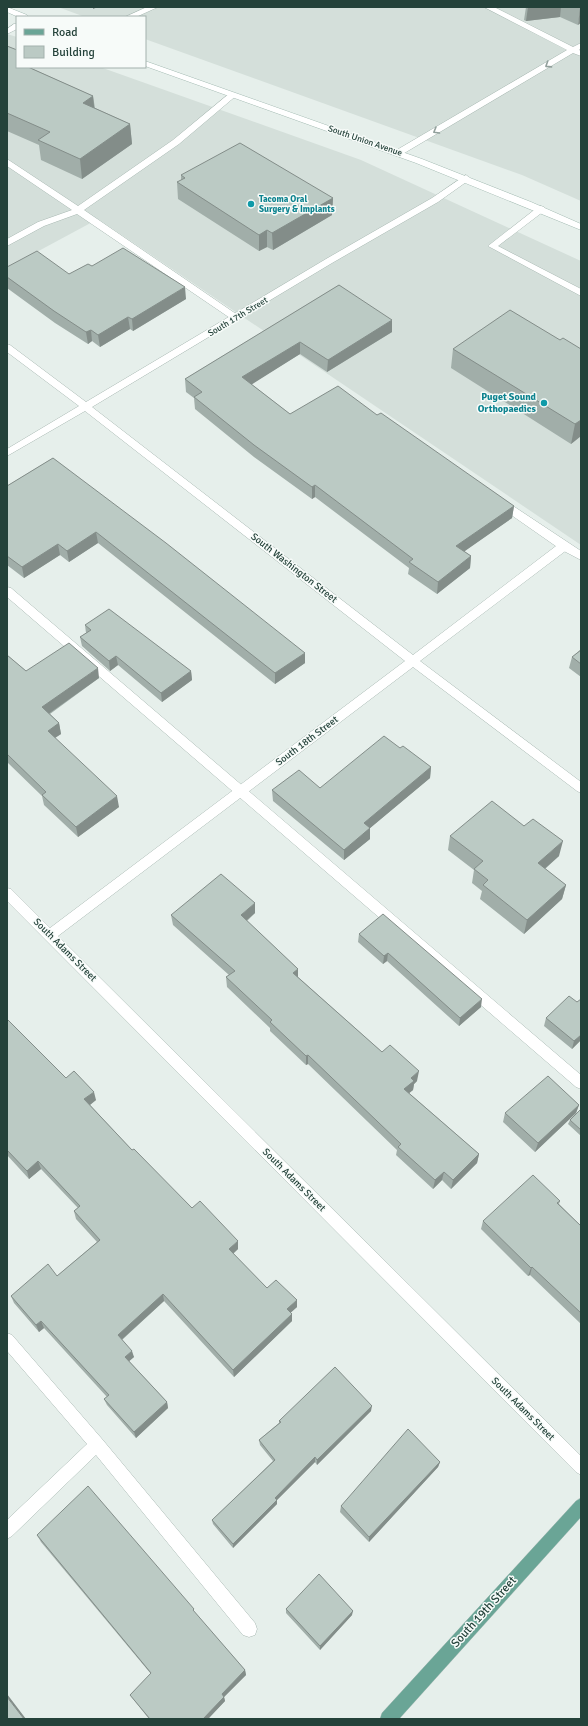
<svg xmlns="http://www.w3.org/2000/svg" width="588" height="1726" font-family="Signika,sans-serif">
  <style>
    .built { fill: #d4dfda }
    .lines { fill: none; stroke-linecap: round; stroke-linejoin: round }
    .lane-casing { stroke: #a8b8b2; stroke-width: 1 }
    .street-casing { stroke: #a8b8b2; stroke-width: 1 }
    .secondary-casing { stroke: #a4bbb3; stroke-width: 1 }
    .primary-casing { stroke: #c2cac8; stroke-width: 1 }
    .lane { fill: #fff; fill-rule: evenodd }
    .street { fill: #fff; fill-rule: evenodd }
    .secondary { fill: #fff; fill-rule: evenodd }
    .primary { fill: #6aa596; fill-rule: evenodd }
    .wall { fill: #a1aea9 }
    .shaded-wall { fill: #838d89 }
    .building { fill: #bbcac4; stroke: #838d89 }
    .oneway { stroke: #92a09c }
    .culture-dot { fill: #0f9aa8; stroke: #f7fbf9; stroke-width: 1.5 }
    .labels { text-anchor: middle; dominant-baseline: central; stroke-width: 3; stroke-linejoin: round; paint-order: stroke }
    .far-street-label { font-size: 9px; fill: #24423a; stroke: #f7fbf9 }
    .far-culture-label { font-size: 9px; font-weight: bold; fill: #0d838f; stroke: #f7fbf9; text-anchor: start }
    .culture-label { font-size: 10px; font-weight: bold; fill: #0d838f; stroke: #f7fbf9; text-anchor: end }
    .street-label { font-size: 10px; fill: #24423a; stroke: #f7fbf9 }
    .near-street-label { font-size: 12px; fill: #24423a; stroke: #f7fbf9 }
  </style>
  <rect width="100%" height="100%" fill="#e6efeb"/>
  <path class="built" d="M 58,7 L 581,7 L 581,201 L 522,175 L 145,39 L 145,17 L 85,17 Z
    M 7,34 L 17,37 L 17,67 L 100,67 L 361,160 L 581,261 L 581,545 L 98,219 L 7,268 Z"/>
  <g class="lines">
    <g class="lane-casing">
      <path id="lane" d="M 147,7 L 158,7 L 136,17 L 125,17 Z
        M 484,7 L 494,7 L 573,47 L 581,43 L 581,48 L 579,50 L 581,51 L 581,56 L 573,53 L 401,155 L 395,155 L 394,153 L 395,151 L 567,50 Z
        M 14,24 L 17,24 L 17,29 L 7,34 L 7,29 Z
        M 230,93 L 233,93 L 237,95 L 179,144 L 84,210 L 239,316 L 241,318 L 239,320 L 233,320 L 77,214 L 44,226 L 7,246 L 7,239 L 38,222 L 72,210 L 7,166 L 7,159 L 78,206 L 173,140 Z
        M 541,206 L 544,207 L 545,209 L 544,211 L 498,246 L 581,289 L 581,296 L 488,246 L 538,207 Z
        M 501,498 L 581,551 L 581,560 L 560,549 L 497,505 L 496,502 Z
        M 7,587 L 11,588 L 581,1075 L 581,1089 L 576,1087 L 7,597 Z
        M 7,1333 L 12,1335 L 102,1439 L 255,1623 L 257,1629 L 255,1635 L 249,1637 L 243,1635 L 96,1455 L 12,1536 L 7,1539 L 7,1520 L 87,1444 L 7,1351 Z"/>
    </g>
    <g class="street-casing">
      <path id="street" d="M 466,175 L 470,178 L 469,180 L 438,202 L 332,263 L 92,407 L 413,655 L 560,543 L 568,543 L 569,546 L 568,549 L 420,661 L 581,782 L 581,793 L 577,791 L 413,667 L 58,936 L 581,1456 L 581,1475 L 576,1472 L 7,901 L 7,888 L 11,889 L 50,928 L 405,661 L 85,411 L 7,456 L 7,449 L 79,406 L 7,352 L 7,344 L 10,345 L 86,402 L 326,259 L 432,198 Z"/>
    </g>
    <g class="secondary-casing">
      <path id="secondary" d="M 7,7 L 27,15 L 28,17 L 18,17 L 7,12 Z
        M 145,61 L 422,159 L 531,202 L 581,224 L 581,230 L 416,163 L 145,66 Z"/>
    </g>
    <g class="primary-casing">
      <path id="primary" d="M 581,1498 L 581,1517 L 399,1719 L 380,1719 L 382,1713 L 576,1501 Z"/>
    </g>
    <use href="#lane" class="lane"/>
    <use href="#street" class="street"/>
    <use href="#secondary" class="secondary"/>
    <use href="#primary" class="primary"/>
  </g>
  <path class="wall" d="M 526,7 L 581,7 L 578,25 L 560,17 L 526,21 L 524,20 Z
    M 7,46 L 33,69 L 93,96 L 95,108 L 130,124 L 132,144 L 82,179 L 41,160 L 39,145 L 7,131 Z
    M 181,175 L 333,198 L 332,215 L 273,250 L 267,247 L 259,251 L 178,199 L 177,182 L 181,180 Z
    M 92,266 L 186,299 L 133,331 L 130,329 L 100,347 L 92,341 L 88,344 L 55,323 L 7,288 L 7,267 L 69,274 Z
    M 339,285 L 392,332 L 327,372 L 300,354 L 251,384 L 290,414 L 377,415 L 514,506 L 512,518 L 464,551 L 471,556 L 470,568 L 437,594 L 408,574 L 409,568 L 315,497 L 312,499 L 254,457 L 195,409 L 194,398 L 186,392 L 185,379 Z
    M 560,340 L 581,349 L 581,436 L 571,444 L 451,368 L 453,349 Z
    M 53,458 L 305,663 L 275,684 L 98,543 L 69,562 L 60,555 L 24,578 L 7,565 L 7,486 Z
    M 85,625 L 191,671 L 192,680 L 162,702 L 118,665 L 110,671 L 82,646 L 80,637 L 86,633 Z
    M 581,646 L 581,677 L 569,668 L 572,657 L 580,650 Z
    M 7,655 L 26,671 L 99,678 L 50,714 L 59,723 L 61,734 L 55,738 L 119,807 L 78,837 L 44,805 L 42,796 L 7,762 Z
    M 400,748 L 431,767 L 430,778 L 370,828 L 370,839 L 344,860 L 273,801 L 272,790 L 320,788 Z
    M 450,836 L 559,856 L 545,869 L 566,885 L 562,899 L 524,934 L 480,899 L 482,891 L 472,883 L 474,870 L 448,850 Z
    M 255,913 L 247,921 L 298,969 L 298,977 L 382,1052 L 417,1081 L 414,1084 L 413,1090 L 409,1093 L 479,1154 L 477,1163 L 451,1189 L 442,1180 L 433,1189 L 396,1155 L 397,1150 L 308,1064 L 306,1065 L 270,1031 L 270,1028 L 227,987 L 226,977 L 229,975 L 173,925 L 171,915 Z
    M 359,934 L 481,1007 L 459,1026 L 387,961 L 383,964 L 358,942 Z
    M 577,1002 L 581,1040 L 572,1049 L 544,1026 L 546,1018 Z
    M 7,1019 L 66,1078 L 96,1100 L 90,1105 L 132,1150 L 192,1208 L 238,1249 L 233,1254 L 267,1288 L 297,1307 L 290,1313 L 292,1321 L 234,1377 L 164,1301 L 122,1340 L 134,1357 L 129,1361 L 167,1402 L 168,1408 L 136,1438 L 107,1405 L 104,1399 L 107,1397 L 44,1328 L 39,1332 L 14,1303 L 11,1296 L 57,1276 L 97,1242 L 76,1219 L 74,1211 L 78,1208 L 41,1169 L 29,1179 L 7,1155 Z
    M 579,1105 L 576,1113 L 535,1152 L 503,1122 L 505,1113 Z
    M 581,1109 L 581,1136 L 568,1124 L 570,1120 Z
    M 560,1201 L 559,1204 L 581,1226 L 581,1324 L 530,1275 L 528,1276 L 481,1229 L 483,1221 Z
    M 371,1411 L 317,1465 L 315,1462 L 277,1500 L 277,1504 L 233,1548 L 213,1524 L 212,1520 L 273,1461 L 260,1445 L 259,1440 L 279,1423 L 279,1421 Z
    M 440,1462 L 438,1467 L 369,1542 L 340,1512 L 341,1506 Z
    M 37,1535 L 195,1613 L 245,1670 L 246,1675 L 224,1697 L 225,1701 L 208,1719 L 149,1719 L 130,1695 L 151,1674 L 41,1542 Z
    M 286,1609 L 352,1615 L 320,1650 L 286,1613 Z"/>
  <path class="shaded-wall" d="M 93,7 L 98,7 L 93,9 Z
    M 528,7 L 561,7 L 560,17 L 526,21 Z
    M 580,8 L 581,8 L 581,23 L 578,25 Z
    M 93,96 L 95,116 L 83,103 Z
    M 130,124 L 132,144 L 82,179 L 80,159 Z
    M 333,198 L 332,215 L 273,250 L 272,233 Z
    M 267,230 L 267,247 L 259,251 L 259,235 Z
    M 185,287 L 186,299 L 133,331 L 132,319 Z
    M 128,317 L 130,329 L 100,347 L 98,335 Z
    M 392,320 L 392,332 L 327,372 L 328,360 Z
    M 91,330 L 92,341 L 88,344 L 86,332 Z
    M 300,342 L 300,354 L 243,390 L 242,377 Z
    M 581,420 L 581,436 L 571,444 L 575,424 Z
    M 315,485 L 315,497 L 312,499 L 312,487 Z
    M 514,506 L 512,518 L 455,558 L 456,546 Z
    M 96,532 L 98,543 L 69,562 L 67,551 Z
    M 58,544 L 60,555 L 24,578 L 22,567 Z
    M 471,556 L 470,568 L 437,594 L 438,582 Z
    M 305,653 L 305,663 L 275,684 L 275,673 Z
    M 116,656 L 118,665 L 110,671 L 109,661 Z
    M 98,668 L 99,678 L 44,717 L 42,707 Z
    M 191,671 L 192,680 L 162,702 L 161,693 Z
    M 59,723 L 61,734 L 50,741 L 48,731 Z
    M 431,767 L 430,778 L 363,834 L 364,823 Z
    M 117,796 L 119,807 L 78,837 L 76,827 Z
    M 370,828 L 370,839 L 344,860 L 344,850 Z
    M 563,841 L 559,856 L 534,878 L 538,863 Z
    M 566,885 L 562,899 L 524,934 L 527,920 Z
    M 255,903 L 255,913 L 241,925 L 241,915 Z
    M 388,953 L 387,961 L 383,964 L 384,956 Z
    M 298,969 L 298,979 L 293,973 Z
    M 482,999 L 481,1007 L 459,1026 L 460,1018 Z
    M 581,1035 L 581,1040 L 572,1049 L 574,1041 Z
    M 308,1055 L 308,1064 L 306,1065 L 306,1056 Z
    M 419,1071 L 417,1081 L 414,1084 L 413,1090 L 403,1098 L 404,1089 L 411,1078 Z
    M 94,1092 L 96,1100 L 86,1108 L 84,1099 Z
    M 579,1105 L 576,1113 L 535,1152 L 538,1143 Z
    M 479,1154 L 477,1163 L 451,1189 L 453,1180 Z
    M 38,1161 L 41,1169 L 29,1179 L 27,1171 Z
    M 444,1172 L 442,1180 L 433,1189 L 435,1180 Z
    M 238,1241 L 238,1249 L 229,1257 L 229,1249 Z
    M 532,1267 L 530,1275 L 528,1276 L 531,1268 Z
    M 163,1294 L 164,1301 L 119,1342 L 118,1335 Z
    M 297,1300 L 297,1307 L 287,1316 L 287,1309 Z
    M 292,1314 L 292,1321 L 234,1377 L 233,1370 Z
    M 41,1321 L 44,1328 L 39,1332 L 36,1325 Z
    M 132,1351 L 134,1357 L 127,1363 L 125,1357 Z
    M 167,1402 L 168,1408 L 136,1438 L 134,1432 Z
    M 372,1406 L 371,1411 L 317,1465 L 317,1460 Z
    M 315,1457 L 315,1462 L 277,1500 L 277,1504 L 233,1548 L 233,1544 L 275,1498 Z
    M 440,1462 L 438,1467 L 369,1542 L 369,1537 Z
    M 353,1611 L 352,1615 L 320,1650 L 320,1646 Z
    M 245,1670 L 246,1675 L 224,1697 L 225,1701 L 208,1719 L 203,1719 L 222,1694 Z
    M 7,1694 L 26,1719 L 24,1719 L 7,1697 Z"/>
  <path class="building" d="M 7,46 L 17,50 L 17,67 L 28,67 L 93,96 L 83,103 L 130,124 L 80,159 L 38,140 L 50,132 L 7,113 Z
    M 240,143 L 333,198 L 272,233 L 267,230 L 259,235 L 177,182 L 185,178 L 181,175 Z
    M 123,248 L 185,287 L 132,319 L 128,317 L 98,335 L 91,330 L 86,332 L 54,311 L 7,277 L 7,267 L 37,251 L 69,274 L 88,264 L 92,266 Z
    M 339,285 L 392,320 L 328,360 L 300,342 L 242,377 L 290,414 L 338,386 L 377,415 L 381,413 L 514,506 L 456,546 L 471,556 L 438,582 L 409,562 L 413,559 L 315,485 L 312,487 L 254,445 L 194,397 L 202,392 L 185,379 Z
    M 510,310 L 560,340 L 563,338 L 581,349 L 581,420 L 575,424 L 453,349 Z
    M 53,458 L 166,543 L 305,653 L 275,673 L 96,532 L 67,551 L 58,544 L 22,567 L 7,556 L 7,486 Z
    M 109,609 L 191,671 L 161,693 L 116,656 L 109,661 L 80,637 L 91,630 L 85,625 Z
    M 69,643 L 98,668 L 42,707 L 59,723 L 48,731 L 117,796 L 76,827 L 42,795 L 46,792 L 7,754 L 7,655 L 26,671 Z
    M 581,650 L 581,664 L 572,657 Z
    M 384,736 L 400,748 L 403,746 L 431,767 L 364,823 L 370,828 L 344,850 L 272,790 L 299,770 L 320,788 Z
    M 492,801 L 524,826 L 533,819 L 563,841 L 538,863 L 566,885 L 527,920 L 483,885 L 488,880 L 474,869 L 483,861 L 450,836 Z
    M 221,874 L 255,903 L 241,915 L 298,969 L 293,973 L 382,1052 L 390,1045 L 419,1071 L 411,1078 L 414,1081 L 404,1089 L 479,1154 L 453,1180 L 444,1172 L 435,1180 L 398,1147 L 401,1144 L 308,1055 L 306,1056 L 270,1022 L 272,1020 L 226,977 L 235,971 L 171,915 Z
    M 383,914 L 482,999 L 460,1018 L 388,953 L 384,956 L 359,934 Z
    M 569,996 L 577,1002 L 581,999 L 581,1035 L 574,1041 L 546,1018 Z
    M 7,1019 L 66,1078 L 74,1071 L 94,1092 L 84,1099 L 132,1150 L 134,1149 L 192,1208 L 200,1201 L 238,1241 L 229,1249 L 267,1288 L 276,1280 L 297,1300 L 287,1309 L 292,1314 L 233,1370 L 163,1294 L 118,1335 L 132,1351 L 125,1357 L 167,1402 L 134,1432 L 104,1399 L 109,1395 L 41,1321 L 36,1325 L 11,1296 L 48,1264 L 57,1276 L 100,1240 L 74,1211 L 80,1206 L 38,1161 L 27,1171 L 7,1150 Z
    M 548,1076 L 579,1105 L 538,1143 L 505,1113 Z
    M 581,1109 L 581,1130 L 570,1120 Z
    M 533,1175 L 560,1201 L 557,1203 L 581,1226 L 581,1313 L 532,1267 L 531,1268 L 483,1221 Z
    M 335,1367 L 372,1406 L 317,1460 L 315,1457 L 275,1498 L 277,1500 L 233,1544 L 212,1520 L 275,1460 L 259,1440 L 281,1422 L 279,1421 Z
    M 408,1429 L 440,1462 L 369,1537 L 341,1506 Z
    M 88,1486 L 194,1609 L 193,1610 L 245,1670 L 222,1694 L 224,1697 L 203,1719 L 150,1719 L 130,1695 L 151,1673 L 37,1535 Z
    M 319,1574 L 353,1611 L 320,1646 L 286,1609 Z
    M 7,1697 L 24,1719 L 7,1719 Z"/>
  <defs><path id="oneway-chevron" d="M-2-3.5L2.5 0L-2 3.5" fill="none" stroke-width="1.6" stroke-linecap="round" stroke-linejoin="round"/></defs>
  <g class="oneway">
    <use href="#oneway-chevron" transform="translate(548 65) rotate(147)"/>
    <use href="#oneway-chevron" transform="translate(436 131) rotate(150)"/>
  </g>
  <g class="culture-dot">
    <circle cx="251" cy="204" r="4"/>
    <circle cx="544" cy="403" r="4"/>
  </g>
  <g class="labels">
    <g class="far-street-label">
      <text transform="translate(365 141) rotate(19)">South Union Avenue</text>
      <text transform="translate(238 317) rotate(-31)">South 17th Street</text>
    </g>
    <g class="far-culture-label">
      <text x="259" y="199">Tacoma Oral<tspan x="259" dy="10">Surgery &amp; Implants</tspan></text>
    </g>
    <g class="culture-label">
      <text x="536" y="397">Puget Sound<tspan x="536" dy="12">Orthopaedics</tspan></text>
    </g>
    <g class="street-label">
      <text transform="translate(294 568) rotate(38)">South Washington Street</text>
      <text transform="translate(307 741) rotate(-37)">South 18th Street</text>
      <text transform="translate(65 950) rotate(45)">South Adams Street</text>
      <text transform="translate(294 1180) rotate(45)">South Adams Street</text>
      <text transform="translate(523 1409) rotate(45)">South Adams Street</text>
    </g>
    <g class="near-street-label">
      <text transform="translate(484 1612) rotate(-48)">South 19th Street</text>
    </g>
  </g>
  <rect width="588" height="1726" fill="none" stroke="#24423a" stroke-width="16"/>
  <rect x="16" y="16" width="130" height="52" fill="#f7fbf9" stroke="#a3b1ad"/>
  <rect x="24" y="29" width="20" height="6" fill="#6aa596" stroke="#a3b1ad"/>
  <text x="52" y="36" font-size="12" fill="#24423a">Road</text>
  <rect x="24" y="46" width="20" height="12" fill="#bbcac4" stroke="#a3b1ad"/>
  <text x="52" y="56" font-size="12" fill="#24423a">Building</text>
</svg>
